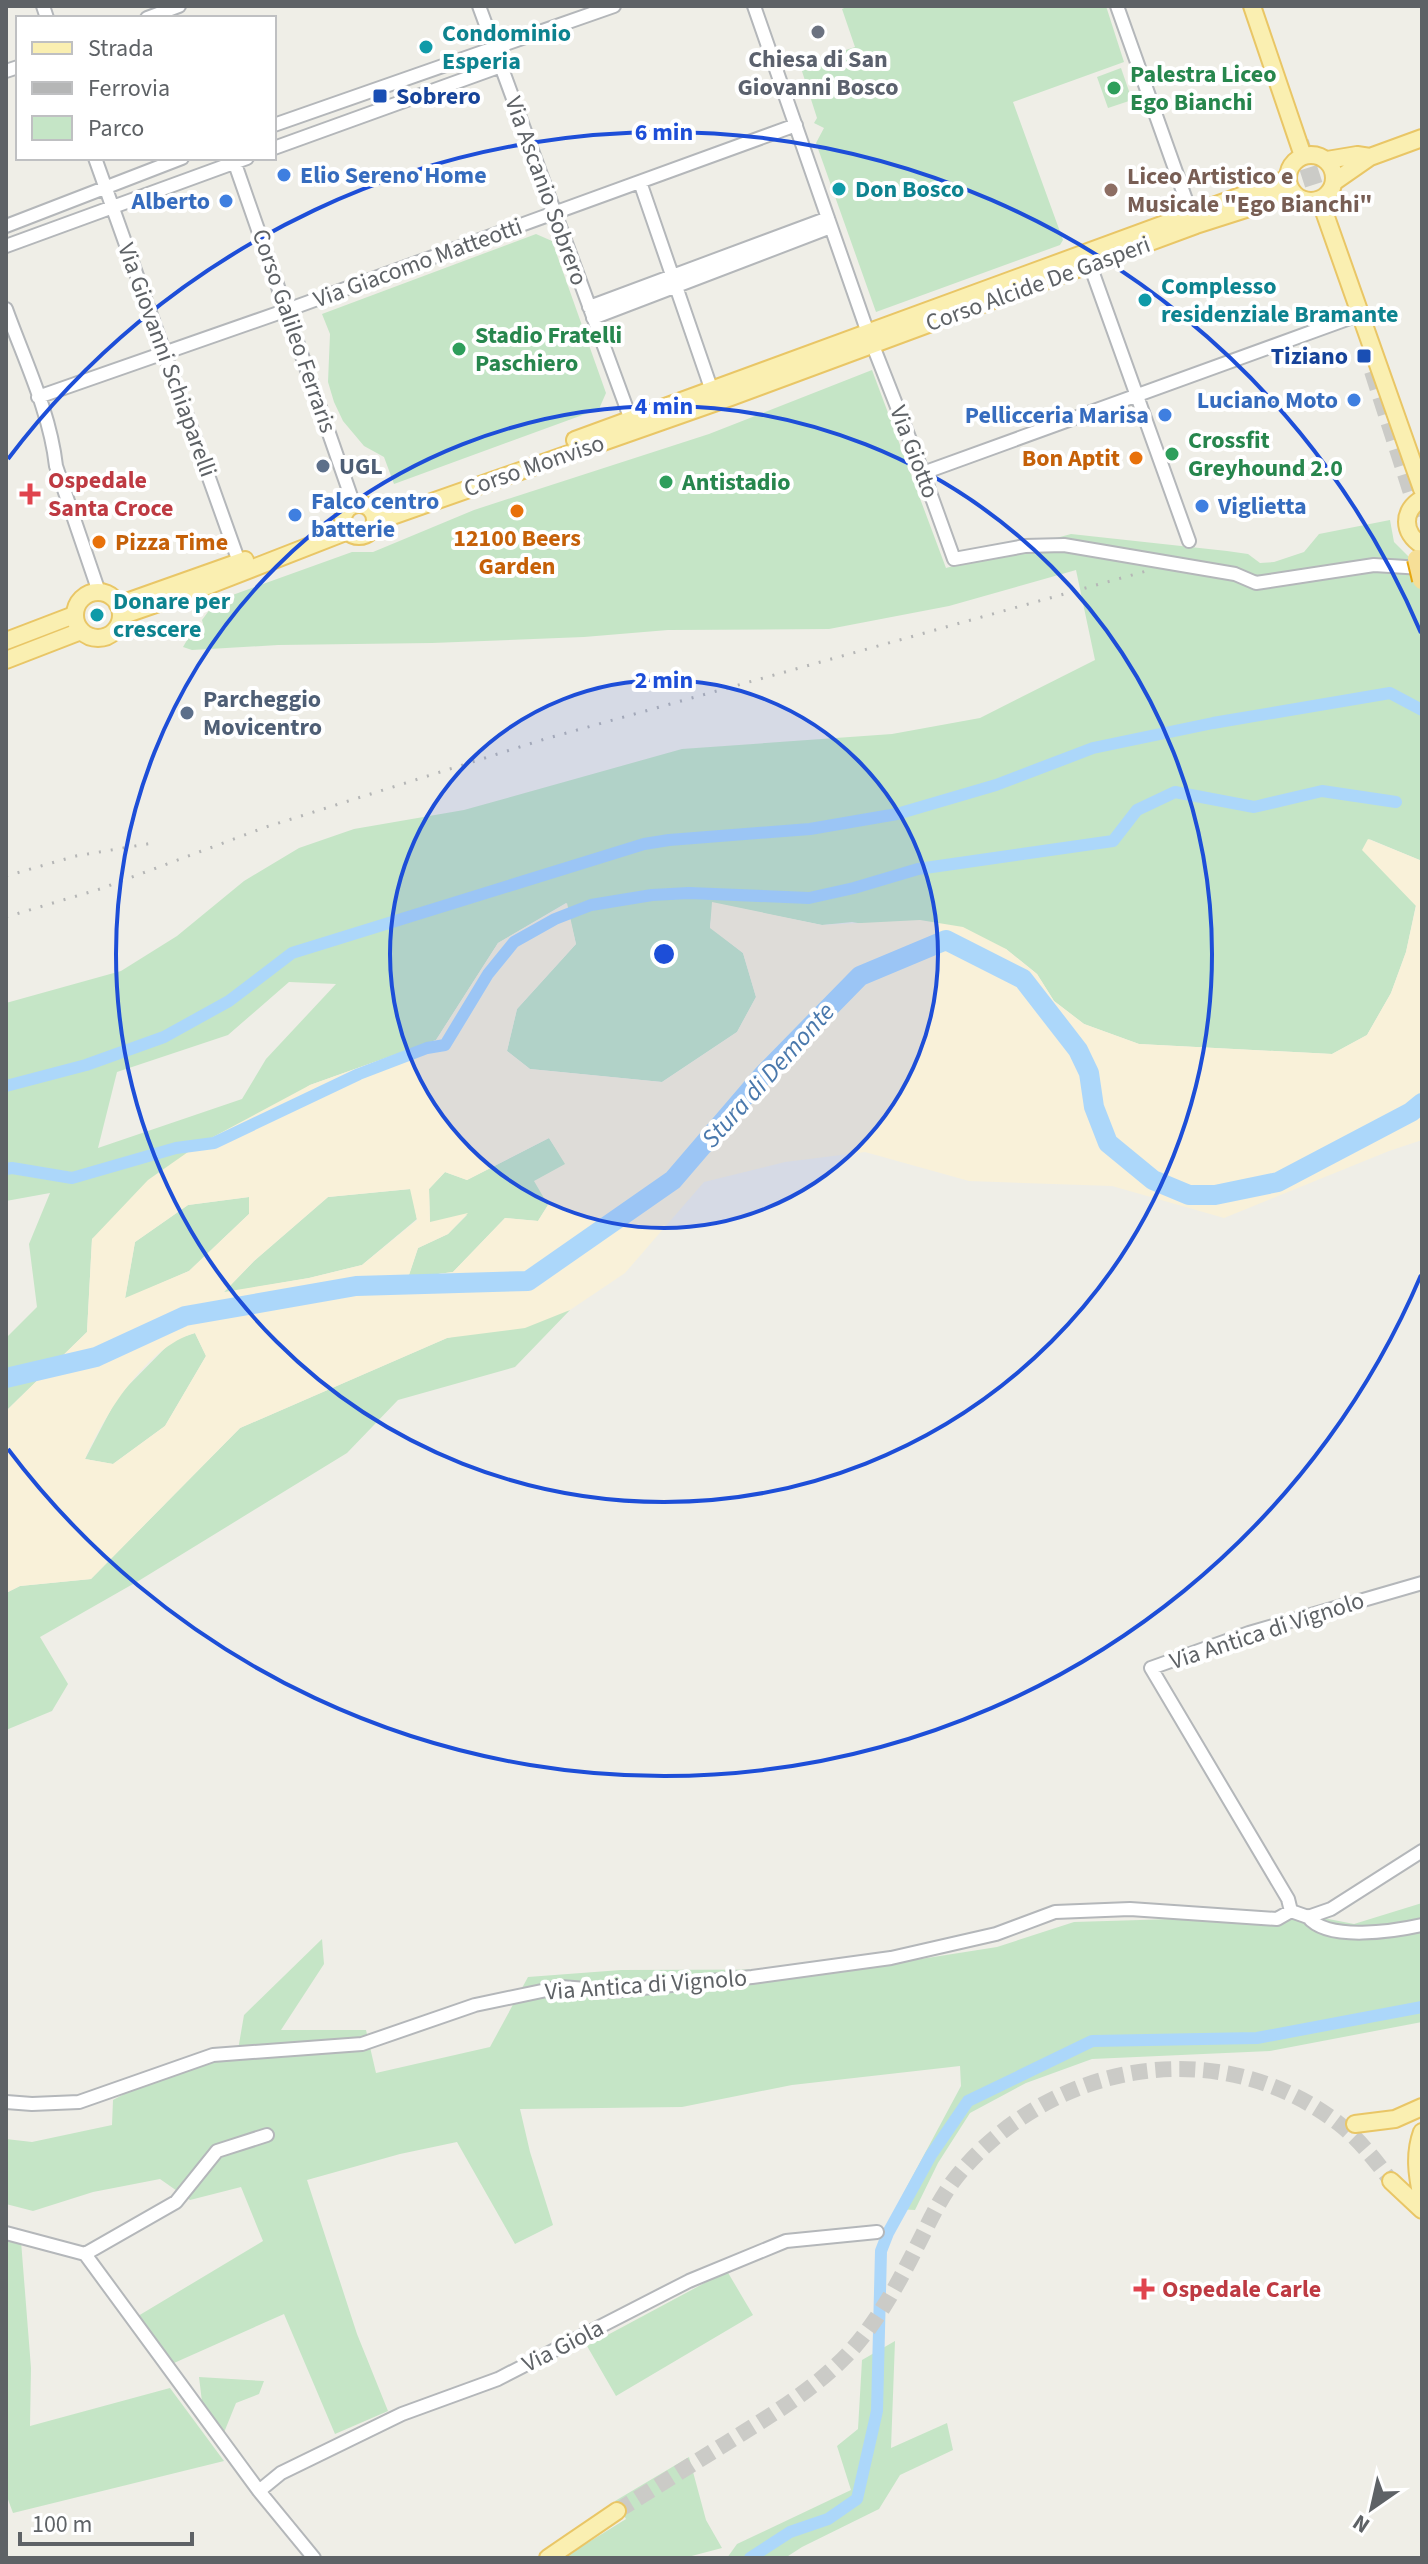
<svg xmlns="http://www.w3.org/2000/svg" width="1428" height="2564" font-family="'Source Sans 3',sans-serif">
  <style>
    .green { fill: #c5e5c6; fill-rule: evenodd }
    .sand { fill: #f9f1d9; fill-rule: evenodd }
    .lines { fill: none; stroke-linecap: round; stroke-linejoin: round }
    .canal { stroke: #acd7fa; stroke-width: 12 }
    .river { stroke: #acd7fa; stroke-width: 20 }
    .major-tunnel { stroke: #cbcbc7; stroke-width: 16; stroke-dasharray: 16 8; stroke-linecap: butt }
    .highway-tunnel { stroke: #cbcbc7; stroke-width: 18; stroke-dasharray: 18 9; stroke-linecap: butt }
    .minor-casing { stroke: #b4b7ba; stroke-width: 16 }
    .major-casing { stroke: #e9c666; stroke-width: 20 }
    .minor { stroke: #fff; stroke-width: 12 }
    .major { stroke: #faefb1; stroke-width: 16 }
    .rail { stroke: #b5b6b6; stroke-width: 3; stroke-dasharray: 2 10; stroke-linecap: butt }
    .highway-bridge-casing { stroke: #e8a70f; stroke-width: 22; stroke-linecap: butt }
    .highway-bridge { stroke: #f6df97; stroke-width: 18 }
    .ring { fill: none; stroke: #1d4ed8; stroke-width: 4 }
    .worship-dot { fill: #6b7280; stroke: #fff; stroke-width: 3 }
    .culture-dot { fill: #0f9aa8; stroke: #fff; stroke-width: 3 }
    .leisure-dot { fill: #2e9e5b; stroke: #fff; stroke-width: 3 }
    .transit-dot { fill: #1a4fb4; stroke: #fff; stroke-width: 3 }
    .shop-dot { fill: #3f7fe0; stroke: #fff; stroke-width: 3 }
    .education-dot { fill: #8d6e63; stroke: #fff; stroke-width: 3 }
    .food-dot { fill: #e8710a; stroke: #fff; stroke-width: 3 }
    .service-dot { fill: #5c6f8a; stroke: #fff; stroke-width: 3 }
    .health-dot { fill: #e0444e; stroke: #fff; stroke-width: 3 }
    .labels { text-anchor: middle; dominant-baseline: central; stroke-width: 8; stroke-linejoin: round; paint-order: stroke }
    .culture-label { font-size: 24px; font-weight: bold; fill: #0d838f; stroke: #fff; text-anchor: start }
    .worship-label { font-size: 24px; font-weight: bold; fill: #5b616d; stroke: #fff }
    .leisure-label { font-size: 24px; font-weight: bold; fill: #27864d; stroke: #fff; text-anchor: start }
    .transit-label { font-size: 24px; font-weight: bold; fill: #164399; stroke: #fff; text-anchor: start }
    .shop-label { font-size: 24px; font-weight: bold; fill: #366cbe; stroke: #fff; text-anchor: start }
    .education-label { font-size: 24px; font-weight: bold; fill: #785e54; stroke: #fff; text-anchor: start }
    .street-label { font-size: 24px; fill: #5e6266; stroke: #fff }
    .food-label { font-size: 24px; font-weight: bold; fill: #c56008; stroke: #fff; text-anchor: end }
    .service-label { font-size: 24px; font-weight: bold; fill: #4e5e75; stroke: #fff; text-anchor: start }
    .health-label { font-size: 24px; font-weight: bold; fill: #be3a42; stroke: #fff; text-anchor: start }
    .water-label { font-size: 26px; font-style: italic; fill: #4978ac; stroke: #fff }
    .centre { fill: #1d4ed8; stroke: #fff; stroke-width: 4 }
    .ring-label { font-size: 24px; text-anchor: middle; font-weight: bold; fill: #1d4ed8; stroke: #fff; stroke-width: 8; stroke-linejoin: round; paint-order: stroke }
  </style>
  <rect width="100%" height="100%" fill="#efeee7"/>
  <path class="green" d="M 849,6 L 1106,6 L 1124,62 L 1013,102 L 1063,240 L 1060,245 L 876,312 L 816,143 L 824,128 L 814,123 L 817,118 L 800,65 L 855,47 L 842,9 Z
    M 1121,68 L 1132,100 L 1108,108 L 1097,77 Z
    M 536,234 L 552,241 L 606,393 L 599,409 L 394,484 L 384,457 L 364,446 L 343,421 L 334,402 L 328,382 L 330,334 L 322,314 Z
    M 872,370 L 946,568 L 1071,534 L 1227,551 L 1248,554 L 1260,563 L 1274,562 L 1304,552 L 1319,534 L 1390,520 L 1394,542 L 1411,559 L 1422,554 L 1422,861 L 1369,839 L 1416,905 L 1406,952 L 1391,993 L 1367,1035 L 1332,1054 L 1139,1044 L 1084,1024 L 1054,1001 L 1037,974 L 1006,949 L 852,922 L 822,925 L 713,903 L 710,927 L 743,953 L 756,997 L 737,1032 L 662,1082 L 530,1069 L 507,1051 L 517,1009 L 576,944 L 566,903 L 498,943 L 436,1040 L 310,1085 L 92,1239 L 87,1332 L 6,1411 L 6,1338 L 37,1307 L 29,1244 L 50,1193 L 6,1201 L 6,1003 L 121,971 L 177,936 L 244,881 L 299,848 L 354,829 L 464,810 L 682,749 L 892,734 L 980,718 L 1095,660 L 1076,570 L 949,606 L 829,629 L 668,630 L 584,637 L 432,643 L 278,645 L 192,650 L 183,647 L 190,635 L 203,624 L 202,620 L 216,601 L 352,552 L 373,552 L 474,510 L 709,434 ZM 289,982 L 336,984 L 266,1059 L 242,1099 L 98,1148 L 117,1072 L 228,1035 Z
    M 549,1138 L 566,1164 L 548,1205 L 538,1221 L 505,1218 L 453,1272 L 408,1278 L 418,1248 L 448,1234 L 467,1215 L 430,1223 L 429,1189 L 445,1172 L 467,1180 Z
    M 411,1189 L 417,1219 L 362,1265 L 309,1278 L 223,1293 L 254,1261 L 328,1197 Z
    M 249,1197 L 249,1214 L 189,1271 L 125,1299 L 135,1242 L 188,1205 Z
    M 570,1310 L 515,1367 L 398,1400 L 347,1453 L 140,1580 L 40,1637 L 68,1684 L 52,1711 L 6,1730 L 6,1593 L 20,1586 L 91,1579 L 240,1428 L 447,1338 Z
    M 195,1333 L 206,1356 L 165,1426 L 113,1464 L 85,1459 L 118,1396 L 173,1340 Z
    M 1422,1903 L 1422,2022 L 1270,2051 L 1092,2059 L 1026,2083 L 970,2113 L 938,2163 L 915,2210 L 895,2209 L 961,2086 L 960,2066 L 792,2085 L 682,2107 L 520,2109 L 530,2152 L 553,2225 L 515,2244 L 457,2142 L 400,2154 L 307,2180 L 357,2334 L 388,2411 L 335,2434 L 284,2314 L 174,2363 L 138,2316 L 263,2241 L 241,2187 L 190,2200 L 160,2179 L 93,2192 L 33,2211 L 6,2204 L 6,2139 L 32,2142 L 112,2125 L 113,2100 L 160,2075 L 238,2050 L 244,2015 L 322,1939 L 324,1964 L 281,2030 L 366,2030 L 376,2073 L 490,2047 L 528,1977 L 621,1970 L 857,1969 L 997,1947 L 1074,1922 L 1308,1915 L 1354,1924 Z
    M 6,2236 L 21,2241 L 31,2368 L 30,2426 L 170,2388 L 224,2461 L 13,2513 L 6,2494 Z
    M 727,2271 L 753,2315 L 616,2396 L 587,2346 Z
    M 895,2341 L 891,2448 L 947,2423 L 953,2450 L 900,2475 L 879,2509 L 802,2547 L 785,2558 L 727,2558 L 737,2544 L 851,2490 L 837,2446 L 858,2429 L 862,2360 Z
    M 199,2377 L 264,2381 L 259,2394 L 236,2403 L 223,2435 L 203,2410 Z
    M 689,2457 L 706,2520 L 722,2548 L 684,2558 L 563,2558 L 626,2519 L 615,2501 Z"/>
  <path class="sand" d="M 1368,839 L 1422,861 L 1422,1140 L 1389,1151 L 1224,1218 L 1112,1186 L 969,1181 L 865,1152 L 785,1162 L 704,1182 L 625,1273 L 570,1310 L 525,1328 L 447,1338 L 240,1428 L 91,1579 L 20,1586 L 6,1593 L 6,1411 L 87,1332 L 92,1239 L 148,1180 L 198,1145 L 310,1085 L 436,1040 L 498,943 L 567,903 L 576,944 L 517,1009 L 507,1051 L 530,1069 L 662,1082 L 737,1032 L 756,997 L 743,953 L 710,928 L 712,902 L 822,925 L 920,920 L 963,927 L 1006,949 L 1037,974 L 1054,1001 L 1084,1024 L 1139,1044 L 1332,1054 L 1367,1035 L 1391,993 L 1406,952 L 1416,906 L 1362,850 ZM 549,1138 L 565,1164 L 534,1181 L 548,1205 L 538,1221 L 505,1218 L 453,1272 L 408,1278 L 418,1248 L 448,1234 L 468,1213 L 430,1222 L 429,1189 L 445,1172 L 467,1180 ZM 410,1189 L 417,1220 L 362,1265 L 309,1278 L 224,1292 L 254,1261 L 328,1197 ZM 249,1197 L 249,1214 L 189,1271 L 125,1298 L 135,1242 L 188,1205 ZM 195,1333 L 206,1356 L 165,1426 L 113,1464 L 85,1459 C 105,1414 146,1347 195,1333 Z"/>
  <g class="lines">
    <path class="canal" d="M 6,1086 L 86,1065 L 164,1037 L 229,1001 L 292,953 L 644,844 L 669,840 L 810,829 L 897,814 L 996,785 L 1093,748 L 1213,723 L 1390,693 L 1422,710
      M 6,1169 L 12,1168 L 72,1178 L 176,1148 L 214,1143 L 359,1074 L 427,1048 L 445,1045 L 488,974 L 514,942 L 555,919 L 591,905 L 652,895 L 689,893 L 809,898 L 854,888 L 918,869 L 1113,841 L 1137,810 L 1175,792 L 1254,807 L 1322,791 L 1396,802
      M 750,2558 L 790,2532 L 828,2519 L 857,2499 L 877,2411 L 881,2251 L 888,2233 L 931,2155 L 968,2101 L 1092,2041 L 1257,2038 L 1422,2007"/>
    <path class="river" d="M 6,1378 L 96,1357 L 185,1316 L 356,1286 L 528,1281 L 673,1180 L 763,1075 L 860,976 L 946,940 L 1023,979 L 1078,1050 L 1089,1073 L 1094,1107 L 1108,1143 L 1153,1180 L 1189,1195 L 1215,1195 L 1278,1182 L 1411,1112 L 1422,1103"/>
    <path class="major-tunnel" d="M 617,2511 C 653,2489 689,2466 725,2444 C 768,2417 811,2392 847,2355 C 876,2324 897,2286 916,2248 C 929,2223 940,2197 958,2175 C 1051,2062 1218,2031 1338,2123 C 1359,2139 1375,2160 1391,2181"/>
    <path class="highway-tunnel" d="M 1300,142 L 1324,217
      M 1373,371 L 1422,524"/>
    <g class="minor-casing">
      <path id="minor" d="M 43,6 L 47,18
        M 479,6 L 631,420
        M 754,6 L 868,333 L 923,473 L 954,559 L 1025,546 L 1064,545 L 1235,574 L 1256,583 L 1374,565 L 1422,568
        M 1117,6 L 1191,214
        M 147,18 L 179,6
        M 6,71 L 18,67
        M 274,125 L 614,6
        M 274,148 L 501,66
        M 95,158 L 239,562
        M 233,158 L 354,505
        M 640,182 L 712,391
        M 6,226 L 182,158
        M 6,246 L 247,158
        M 1090,265 L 1189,541
        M 589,307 L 828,218
        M 6,309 C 24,359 50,412 56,466 L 99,592
        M 593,318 L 831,227
        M 38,397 L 287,310 L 796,125
        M 923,473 L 1361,314
        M 1291,1911 L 1288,1899 L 1151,1668 L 1249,1633 L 1422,1583
        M 1291,1911 L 1308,1917 L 1331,1909 L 1422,1851
        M 1308,1917 C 1328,1942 1395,1931 1422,1925
        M 6,2102 L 32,2104 L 79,2102 L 213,2055 L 362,2044 L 475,2005 L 561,1987 L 612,1991 L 752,1977 L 891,1958 L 996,1934 L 1055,1912 L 1130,1909 L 1277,1919 L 1291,1911
        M 6,2233 L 85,2254 L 259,2491 L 314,2558
        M 85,2254 L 176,2202 L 217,2151 L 267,2135
        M 259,2491 L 281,2473 L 402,2414 L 498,2379 L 689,2281 L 786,2241 L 877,2232"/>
    </g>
    <g class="major-casing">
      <path id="major" d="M 1252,6 L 1303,156
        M1288 178a23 23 0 1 1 46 0a23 23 0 1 1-46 0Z
        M 1327,160 L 1357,155 L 1370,157
        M 1334,182 L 1370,157 L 1422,138
        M 1320,200 L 1422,489
        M 575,440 L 1287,179
        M 1422,499 C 1402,510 1402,533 1422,545
        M343 520a16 16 0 1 1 32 0a16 16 0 1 1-32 0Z
        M 375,522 L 731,397 L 1196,225 L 1293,194
        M75 615a23 23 0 1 1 46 0a23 23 0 1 1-46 0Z
        M 118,605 L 245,560
        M 121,616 L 202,588 L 348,531
        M 6,641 L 74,615
        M 6,660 L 81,631
        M 1355,2124 L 1395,2119 L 1422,2107
        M 1422,2132 C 1414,2154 1417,2175 1422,2198
        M 1391,2181 L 1422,2210
        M 548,2558 L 617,2511"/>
    </g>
    <use href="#minor" class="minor"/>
    <use href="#major" class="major"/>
    <path class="rail" d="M 6,876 L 76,856 L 153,843
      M 6,917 L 100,889 L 266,827 L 545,739 L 1150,570"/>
    <g class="highway-bridge-casing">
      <path id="highway-bridge" d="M 1417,559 L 1422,580"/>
    </g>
    <use href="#highway-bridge" class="highway-bridge"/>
  </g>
  <circle cx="664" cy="954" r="274" fill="#1d4ed8" fill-opacity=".12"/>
  <g class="ring">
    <circle cx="664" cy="954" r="274"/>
    <circle cx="664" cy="954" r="548"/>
    <path d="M1421 1275A822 822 0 0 1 8 1449M8 459A822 822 0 0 1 1421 633"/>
  </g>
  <circle class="worship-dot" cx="818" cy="32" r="8"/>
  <g class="culture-dot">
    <circle cx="426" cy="47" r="8"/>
    <circle cx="839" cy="189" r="8"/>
    <circle cx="1145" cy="300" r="8"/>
    <circle cx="97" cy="615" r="8"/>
  </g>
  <g class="leisure-dot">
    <circle cx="1114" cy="88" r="8"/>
    <circle cx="459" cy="349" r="8"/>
    <circle cx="1172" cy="454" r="8"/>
    <circle cx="666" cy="482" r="8"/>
  </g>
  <g class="transit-dot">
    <rect x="372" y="88" width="16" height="16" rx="4"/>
    <rect x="1356" y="348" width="16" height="16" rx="4"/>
  </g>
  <g class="shop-dot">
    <circle cx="284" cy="175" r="8"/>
    <circle cx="226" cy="201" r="8"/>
    <circle cx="1354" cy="400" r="8"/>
    <circle cx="1165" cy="415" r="8"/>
    <circle cx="1202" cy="506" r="8"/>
    <circle cx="295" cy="515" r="8"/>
  </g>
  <circle class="education-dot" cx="1111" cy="190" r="8"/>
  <g class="food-dot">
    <circle cx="1136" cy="458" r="8"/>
    <circle cx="517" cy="511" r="8"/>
    <circle cx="99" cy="542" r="8"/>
  </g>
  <g class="service-dot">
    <circle cx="323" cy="466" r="8"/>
    <circle cx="187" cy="713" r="8"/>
  </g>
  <g class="health-dot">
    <path d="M26 482h8v8h8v8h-8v8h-8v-8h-8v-8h8z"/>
    <path d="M1140 2277h8v8h8v8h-8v8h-8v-8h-8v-8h8z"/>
  </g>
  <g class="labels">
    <g class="culture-label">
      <text x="442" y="33">Condominio<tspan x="442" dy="28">Esperia</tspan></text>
      <text x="855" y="189">Don Bosco</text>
      <text x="1161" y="286">Complesso<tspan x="1161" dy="28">residenziale Bramante</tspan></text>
      <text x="113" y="601">Donare per<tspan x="113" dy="28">crescere</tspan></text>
    </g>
    <g class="worship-label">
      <text x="818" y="59">Chiesa di San<tspan x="818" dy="28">Giovanni Bosco</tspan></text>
    </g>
    <g class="leisure-label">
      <text x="1130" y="74">Palestra Liceo<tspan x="1130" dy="28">Ego Bianchi</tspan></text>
      <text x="475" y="335">Stadio Fratelli<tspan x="475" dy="28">Paschiero</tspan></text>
      <text x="1188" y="440">Crossfit<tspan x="1188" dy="28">Greyhound 2.0</tspan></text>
      <text x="682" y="482">Antistadio</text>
    </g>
    <g class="transit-label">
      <text x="396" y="96">Sobrero</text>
      <text x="1348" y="356" text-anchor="end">Tiziano</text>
    </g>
    <g class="shop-label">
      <text x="300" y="175">Elio Sereno Home</text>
      <text x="210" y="201" text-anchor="end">Alberto</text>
      <text x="1338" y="400" text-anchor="end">Luciano Moto</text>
      <text x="1149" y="415" text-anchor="end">Pellicceria Marisa</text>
      <text x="311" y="501">Falco centro<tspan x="311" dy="28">batterie</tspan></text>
      <text x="1218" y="506">Viglietta</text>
    </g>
    <g class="education-label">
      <text x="1127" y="176">Liceo Artistico e<tspan x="1127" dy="28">Musicale "Ego Bianchi"</tspan></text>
    </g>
    <g class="street-label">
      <text transform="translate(546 191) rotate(70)">Via Ascanio Sobrero</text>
      <text transform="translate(418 263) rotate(-20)">Via Giacomo Matteotti</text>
      <text transform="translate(1038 284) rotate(-20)">Corso Alcide De Gasperi</text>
      <text transform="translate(294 331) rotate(71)">Corso Galileo Ferraris</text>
      <text transform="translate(167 360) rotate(70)">Via Giovanni Schiaparelli</text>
      <text transform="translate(914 452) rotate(69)">Via Giotto</text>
      <text transform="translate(534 466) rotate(-19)">Corso Monviso</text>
      <text transform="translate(1267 1631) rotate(-18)">Via Antica di Vignolo</text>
      <text transform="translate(646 1985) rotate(-4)">Via Antica di Vignolo</text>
      <text transform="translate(563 2346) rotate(-27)">Via Giola</text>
    </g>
    <g class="food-label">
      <text x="1120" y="458">Bon Aptit</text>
      <text x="517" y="538" text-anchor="middle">12100 Beers<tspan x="517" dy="28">Garden</tspan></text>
      <text x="115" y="542" text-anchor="start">Pizza Time</text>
    </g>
    <g class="service-label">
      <text x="339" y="466">UGL</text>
      <text x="203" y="699">Parcheggio<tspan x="203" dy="28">Movicentro</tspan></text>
    </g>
    <g class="health-label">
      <text x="48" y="480">Ospedale<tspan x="48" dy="28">Santa Croce</tspan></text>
      <text x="1162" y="2289">Ospedale Carle</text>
    </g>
    <g class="water-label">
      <text transform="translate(768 1075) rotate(-48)">Stura di Demonte</text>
    </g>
  </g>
  <circle cx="664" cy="954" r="12" class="centre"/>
  <g class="ring-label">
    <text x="664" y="140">6 min</text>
    <text x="664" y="414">4 min</text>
    <text x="664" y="688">2 min</text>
  </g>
  <rect width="1428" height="2564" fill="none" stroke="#5e6266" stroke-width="16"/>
  <rect x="16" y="16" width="260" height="144" fill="#ffffff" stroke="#bfc0c2" stroke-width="2"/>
  <rect x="32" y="42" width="40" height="12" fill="#faefb1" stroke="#bfc0c2" stroke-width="2"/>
  <text x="88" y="56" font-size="24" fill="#5e6266">Strada</text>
  <rect x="32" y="82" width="40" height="12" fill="#b5b6b6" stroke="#bfc0c2" stroke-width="2"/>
  <text x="88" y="96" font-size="24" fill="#5e6266">Ferrovia</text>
  <rect x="32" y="116" width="40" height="24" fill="#c5e5c6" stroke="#bfc0c2" stroke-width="2"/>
  <text x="88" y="136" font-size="24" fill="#5e6266">Parco</text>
  <g transform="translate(1372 2508) rotate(214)" stroke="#ffffff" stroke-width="6" paint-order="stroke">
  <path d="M0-6L14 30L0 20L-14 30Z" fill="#5e6266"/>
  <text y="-12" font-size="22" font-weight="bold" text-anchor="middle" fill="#5e6266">N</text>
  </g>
  <path d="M20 2532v12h172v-12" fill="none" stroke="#5e6266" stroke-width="4"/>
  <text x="32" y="2532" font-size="24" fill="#5e6266" stroke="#ffffff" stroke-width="6" paint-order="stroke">100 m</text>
</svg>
